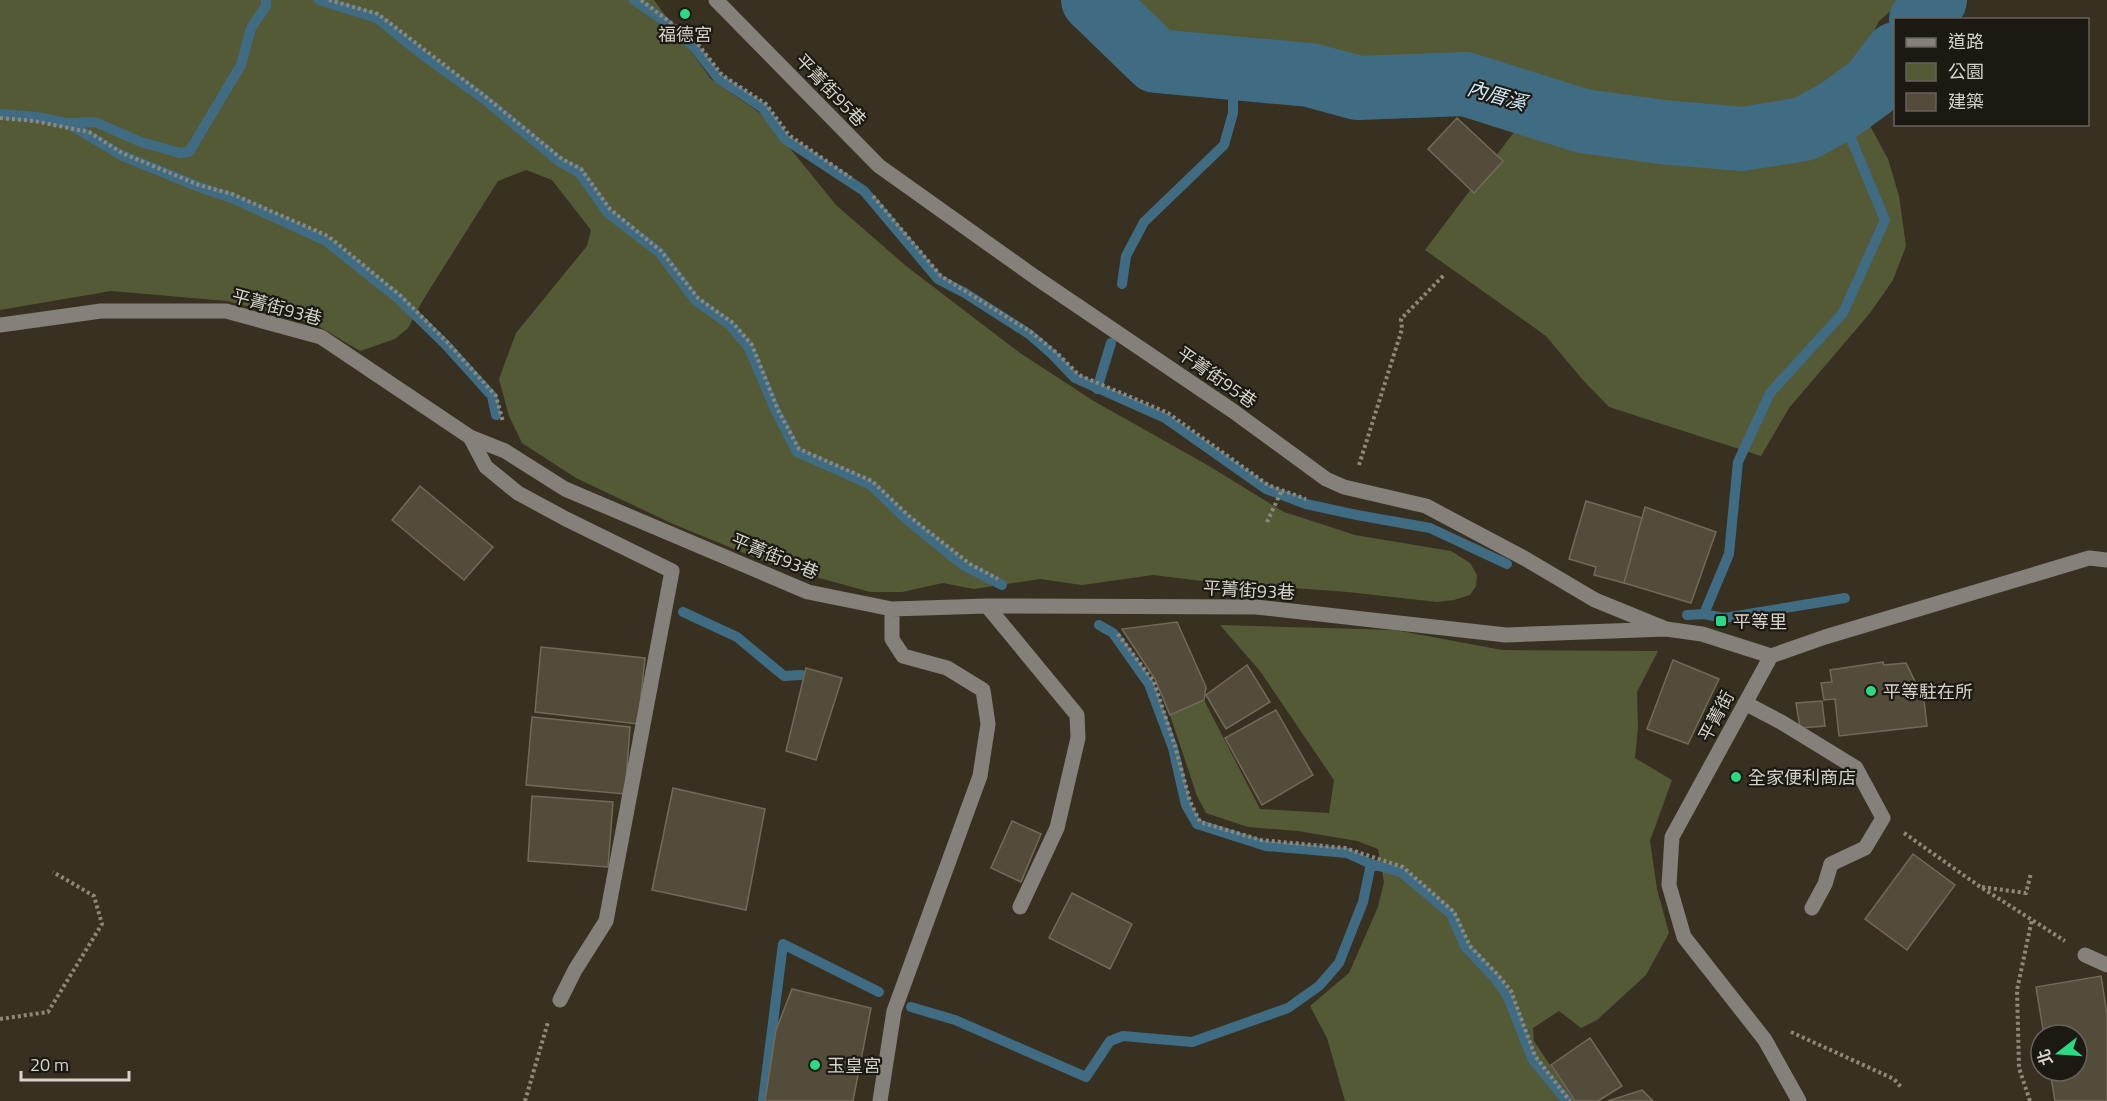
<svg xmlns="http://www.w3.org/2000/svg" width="2107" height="1101" font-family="'Titillium Web','Noto Sans TC',sans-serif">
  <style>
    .green { fill: #555a36 }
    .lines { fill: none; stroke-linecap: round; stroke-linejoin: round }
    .stream { stroke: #3f6c83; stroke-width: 10 }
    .river { stroke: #3f6c83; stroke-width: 64 }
    .building { fill: #534c3b; stroke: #726a58; stroke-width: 1.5 }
    .path { stroke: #8e887c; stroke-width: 4; stroke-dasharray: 3 3; stroke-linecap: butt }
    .minor { stroke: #858079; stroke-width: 15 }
    .poi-dot { fill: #2bd884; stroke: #1c1912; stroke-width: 2 }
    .labels { text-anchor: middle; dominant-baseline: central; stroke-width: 4.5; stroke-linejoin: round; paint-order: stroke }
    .poi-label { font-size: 18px; fill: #d8d3ca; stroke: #1c1912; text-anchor: start }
    .street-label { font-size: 18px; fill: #d8d3ca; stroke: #1c1912 }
    .water-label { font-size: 20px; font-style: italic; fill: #cce8f8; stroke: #1c1912 }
  </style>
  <rect width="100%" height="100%" fill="#383121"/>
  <path class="green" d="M 0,0 L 654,0 L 711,79 L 763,115 L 836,205 L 906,266 L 1020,353 L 1092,400 L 1209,466 L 1284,512 L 1355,535 L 1451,551 L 1470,563 L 1477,575 L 1476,586 L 1470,595 L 1454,600 L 1437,602 L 1348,592 L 1211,582 L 1153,575 L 1082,585 L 1040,579 L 974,589 L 943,583 L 902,592 L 870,592 L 773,565 L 673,524 L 576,478 L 522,443 L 509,416 L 499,379 L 516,333 L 587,246 L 591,230 L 552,180 L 526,170 L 498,181 L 423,300 L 408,328 L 395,339 L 360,351 L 315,324 L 227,301 L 111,291 L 0,310 Z
    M 1113,0 L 1904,0 L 1879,21 L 1860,61 L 1869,124 L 1888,159 L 1899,196 L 1906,246 L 1893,280 L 1870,313 L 1789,408 L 1761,456 L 1609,407 L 1582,379 L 1546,336 L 1425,250 L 1548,87 L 1501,79 L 1384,74 L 1176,46 Z
    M 1220,625 L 1395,630 L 1502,650 L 1658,651 L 1637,692 L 1638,728 L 1635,758 L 1672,780 L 1650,841 L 1657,889 L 1669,933 L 1646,975 L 1597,1020 L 1581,1028 L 1559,1011 L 1533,1028 L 1534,1041 L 1574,1101 L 1345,1101 L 1327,1038 L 1310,1006 L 1349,973 L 1378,907 L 1384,882 L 1378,849 L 1357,841 L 1298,831 L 1248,827 L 1206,813 L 1197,796 L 1170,715 L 1204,700 L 1260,809 L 1329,813 L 1334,780 L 1260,671 Z"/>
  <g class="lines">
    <path class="stream" d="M 319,0 L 377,18 L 424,56 L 484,99 L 560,162 L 579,172 L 608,213 L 659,252 L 696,301 L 730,325 L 749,348 L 776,411 L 797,452 L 871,485 L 904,517 L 963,565 L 1002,585
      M 634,0 L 660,18 L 694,47 L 718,78 L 763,108 L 785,139 L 864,191 L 938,279 L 965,293 L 1029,334 L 1052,354 L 1075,378 L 1165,418 L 1266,489 L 1306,504 L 1357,515 L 1430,528 L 1507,564
      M 0,114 L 37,117 L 67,123 L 121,155 L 199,187 L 232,198 L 326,241 L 399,299 L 445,344 L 492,396 L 496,415
      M 67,123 L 95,122 L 141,142 L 180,153 L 189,152 L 241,65 L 251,28 L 266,6 L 266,0
      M 1122,284 L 1126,256 L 1144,222 L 1224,145 L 1233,113 L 1233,68
      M 1097,389 L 1111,343
      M 683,612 L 737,637 L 784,676 L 801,675
      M 1704,614 L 1729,554 L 1738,462 L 1770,393 L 1843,313 L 1885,220 L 1839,110
      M 1687,615 L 1704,614 L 1724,618 L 1845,598
      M 1099,625 L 1113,633 L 1149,684 L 1173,748 L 1186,805 L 1197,824 L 1266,846 L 1347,853 L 1371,864 L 1401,872 L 1451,914 L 1465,946 L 1495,978 L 1508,997 L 1533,1060 L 1567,1101
      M 911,1007 L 955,1020 L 1086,1077 L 1110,1041 L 1123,1036 L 1192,1042 L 1288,1008 L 1319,986 L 1339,963 L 1363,902 L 1371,864
      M 763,1101 L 783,944 L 879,992"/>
    <path class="river" d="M 1093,0 L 1156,61 L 1310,75 L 1358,88 L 1465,84 L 1583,121 L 1662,132 L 1742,139 L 1804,129 L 1839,110 L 1872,86 L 1896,54
      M 1921,20 L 1935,0"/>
  </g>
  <path class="building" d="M 1457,118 L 1503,161 L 1474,193 L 1428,149 Z
    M 420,486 L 493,547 L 464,580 L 392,520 Z
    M 1586,501 L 1642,518 L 1624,583 L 1594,575 L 1596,567 L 1569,559 Z
    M 1645,507 L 1716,532 L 1691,603 L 1624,583 Z
    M 1177,622 L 1206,687 L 1204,700 L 1170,715 L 1155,679 L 1122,629 Z
    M 541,647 L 645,658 L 638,724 L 535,712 Z
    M 1673,660 L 1719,679 L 1688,744 L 1647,729 Z
    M 1883,662 L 1884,665 L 1906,663 L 1924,700 L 1927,726 L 1839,736 L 1835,699 L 1824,700 L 1821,683 L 1832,682 L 1830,670 Z
    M 1247,665 L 1270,702 L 1226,729 L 1206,695 Z
    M 806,668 L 842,678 L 816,760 L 786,751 Z
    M 1822,701 L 1825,726 L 1800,728 L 1796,703 Z
    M 1276,710 L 1313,775 L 1262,805 L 1225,738 Z
    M 532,717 L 630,727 L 625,794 L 526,785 Z
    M 673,788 L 765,809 L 746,910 L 652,890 Z
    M 532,796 L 613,802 L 608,867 L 528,861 Z
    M 1012,821 L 1041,834 L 1021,882 L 991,868 Z
    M 1913,854 L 1955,885 L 1907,950 L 1865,919 Z
    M 1072,893 L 1132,924 L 1110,969 L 1049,938 Z
    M 2101,976 L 2107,1014 L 2107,1101 L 2055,1101 L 2050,1071 L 2077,1071 L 2077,1035 L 2044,1035 L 2036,987 Z
    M 792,989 L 871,1008 L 853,1101 L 765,1101 L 776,1030 Z
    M 1590,1038 L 1622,1086 L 1598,1101 L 1575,1101 L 1551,1065 Z
    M 1642,1090 L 1653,1101 L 1608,1101 Z"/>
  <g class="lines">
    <path class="path" d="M 329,0 L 378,14 L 486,97 L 562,159 L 581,169 L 610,209 L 661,251 L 698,298 L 733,323 L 752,345 L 778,410 L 799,449 L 872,481 L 909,516 L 970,564 L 998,579
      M 641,0 L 697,43 L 722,75 L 766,104 L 789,135 L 851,178
      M 0,118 L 34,121 L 89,132 L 122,153 L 199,185 L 232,194 L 328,236 L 401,296 L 447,342 L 496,396 L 503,422
      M 873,196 L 941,276 L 1031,332 L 1057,353 L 1079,375 L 1168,413 L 1268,485 L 1306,499
      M 1359,465 L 1402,329 L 1401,319 L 1445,274
      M 1267,522 L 1282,490
      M 1118,634 L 1154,682 L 1175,746 L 1190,801 L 1200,822 L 1261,840 L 1345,848 L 1403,867 L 1454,912 L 1470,946 L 1498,975 L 1511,991 L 1535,1056 L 1570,1101
      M 1904,833 L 1979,886 L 2065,941
      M 1982,887 L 2026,893 L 2031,873
      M 0,1019 L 48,1012 L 102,924 L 94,896 L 53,872
      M 1791,1032 L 1894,1079 L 1902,1088
      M 525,1101 L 548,1022
      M 2030,1101 L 2019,1068 L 2017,990 L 2032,919"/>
    <path class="minor" d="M 716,0 L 879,166 L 1035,277 L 1233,411 L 1326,479 L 1344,487 L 1426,506 L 1524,558 L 1595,600 L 1666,629 L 1702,634 L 1771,656
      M 0,325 L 101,311 L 226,311 L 321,337 L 470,437 L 505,451 L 565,489 L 808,592 L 892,609 L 987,606 L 1256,607 L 1506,635 L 1666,629
      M 470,437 L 486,467 L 518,493 L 566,519 L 672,571 L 606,921 L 575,970 L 560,1000
      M 987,606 L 1077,715 L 1078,738 L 1057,828 L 1020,907
      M 1745,703 L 1781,722 L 1856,768 L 1883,818 L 1865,848 L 1831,864 L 1825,884 L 1812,908
      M 2085,955 L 2107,965
      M 880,1101 L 894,1011 L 980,776 L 988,724 L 983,690 L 947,668 L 903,656 L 892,639 L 892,609
      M 1799,1101 L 1765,1040 L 1684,937 L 1669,885 L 1672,837 L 1771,656 L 1825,637 L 2089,558 L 2107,560"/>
  </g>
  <g class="poi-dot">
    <circle cx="685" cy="14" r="6"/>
    <rect x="1715" y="615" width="12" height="12" rx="3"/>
    <circle cx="1871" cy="691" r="6"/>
    <circle cx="1736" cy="777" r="6"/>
    <circle cx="815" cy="1065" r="6"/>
  </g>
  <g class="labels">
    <g class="poi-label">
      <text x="685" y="34" text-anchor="middle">福德宮</text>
      <text x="1733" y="621">平等里</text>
      <text x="1883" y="691">平等駐在所</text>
      <text x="1748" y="777">全家便利商店</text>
      <text x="827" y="1065">玉皇宮</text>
    </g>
    <g class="street-label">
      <text transform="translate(831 90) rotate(46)">平菁街95巷</text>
      <text transform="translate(277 307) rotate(15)">平菁街93巷</text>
      <text transform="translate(1217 377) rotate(35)">平菁街95巷</text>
      <text transform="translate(775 556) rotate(22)">平菁街93巷</text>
      <text transform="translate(1249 590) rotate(3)">平菁街93巷</text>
      <text transform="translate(1716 716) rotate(-62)">平菁街</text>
    </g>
    <g class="water-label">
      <text transform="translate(1497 95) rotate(16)">內厝溪</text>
    </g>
  </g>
  <rect x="1894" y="18" width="195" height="108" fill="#1c1912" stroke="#67635c" stroke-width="1.5"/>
  <rect x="1906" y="38" width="30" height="9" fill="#858079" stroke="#67635c" stroke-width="1.5"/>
  <text x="1948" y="48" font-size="18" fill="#d8d3ca">道路</text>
  <rect x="1906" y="63" width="30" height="18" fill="#555a36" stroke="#67635c" stroke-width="1.5"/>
  <text x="1948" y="78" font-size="18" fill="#d8d3ca">公園</text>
  <rect x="1906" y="93" width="30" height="18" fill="#534c3b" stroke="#67635c" stroke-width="1.5"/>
  <text x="1948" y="108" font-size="18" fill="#d8d3ca">建築</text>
  <g transform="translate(2059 1053) rotate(253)"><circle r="28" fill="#1c1912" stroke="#67635c" stroke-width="1.5"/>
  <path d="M0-4.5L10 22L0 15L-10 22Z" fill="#2bd884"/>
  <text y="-9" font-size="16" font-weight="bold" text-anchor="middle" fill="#d8d3ca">北</text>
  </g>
  <path d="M21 1071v9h108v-9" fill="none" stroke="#d8d3ca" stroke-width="3"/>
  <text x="30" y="1071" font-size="18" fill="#d8d3ca" stroke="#1c1912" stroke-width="4.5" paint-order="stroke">20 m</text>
</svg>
